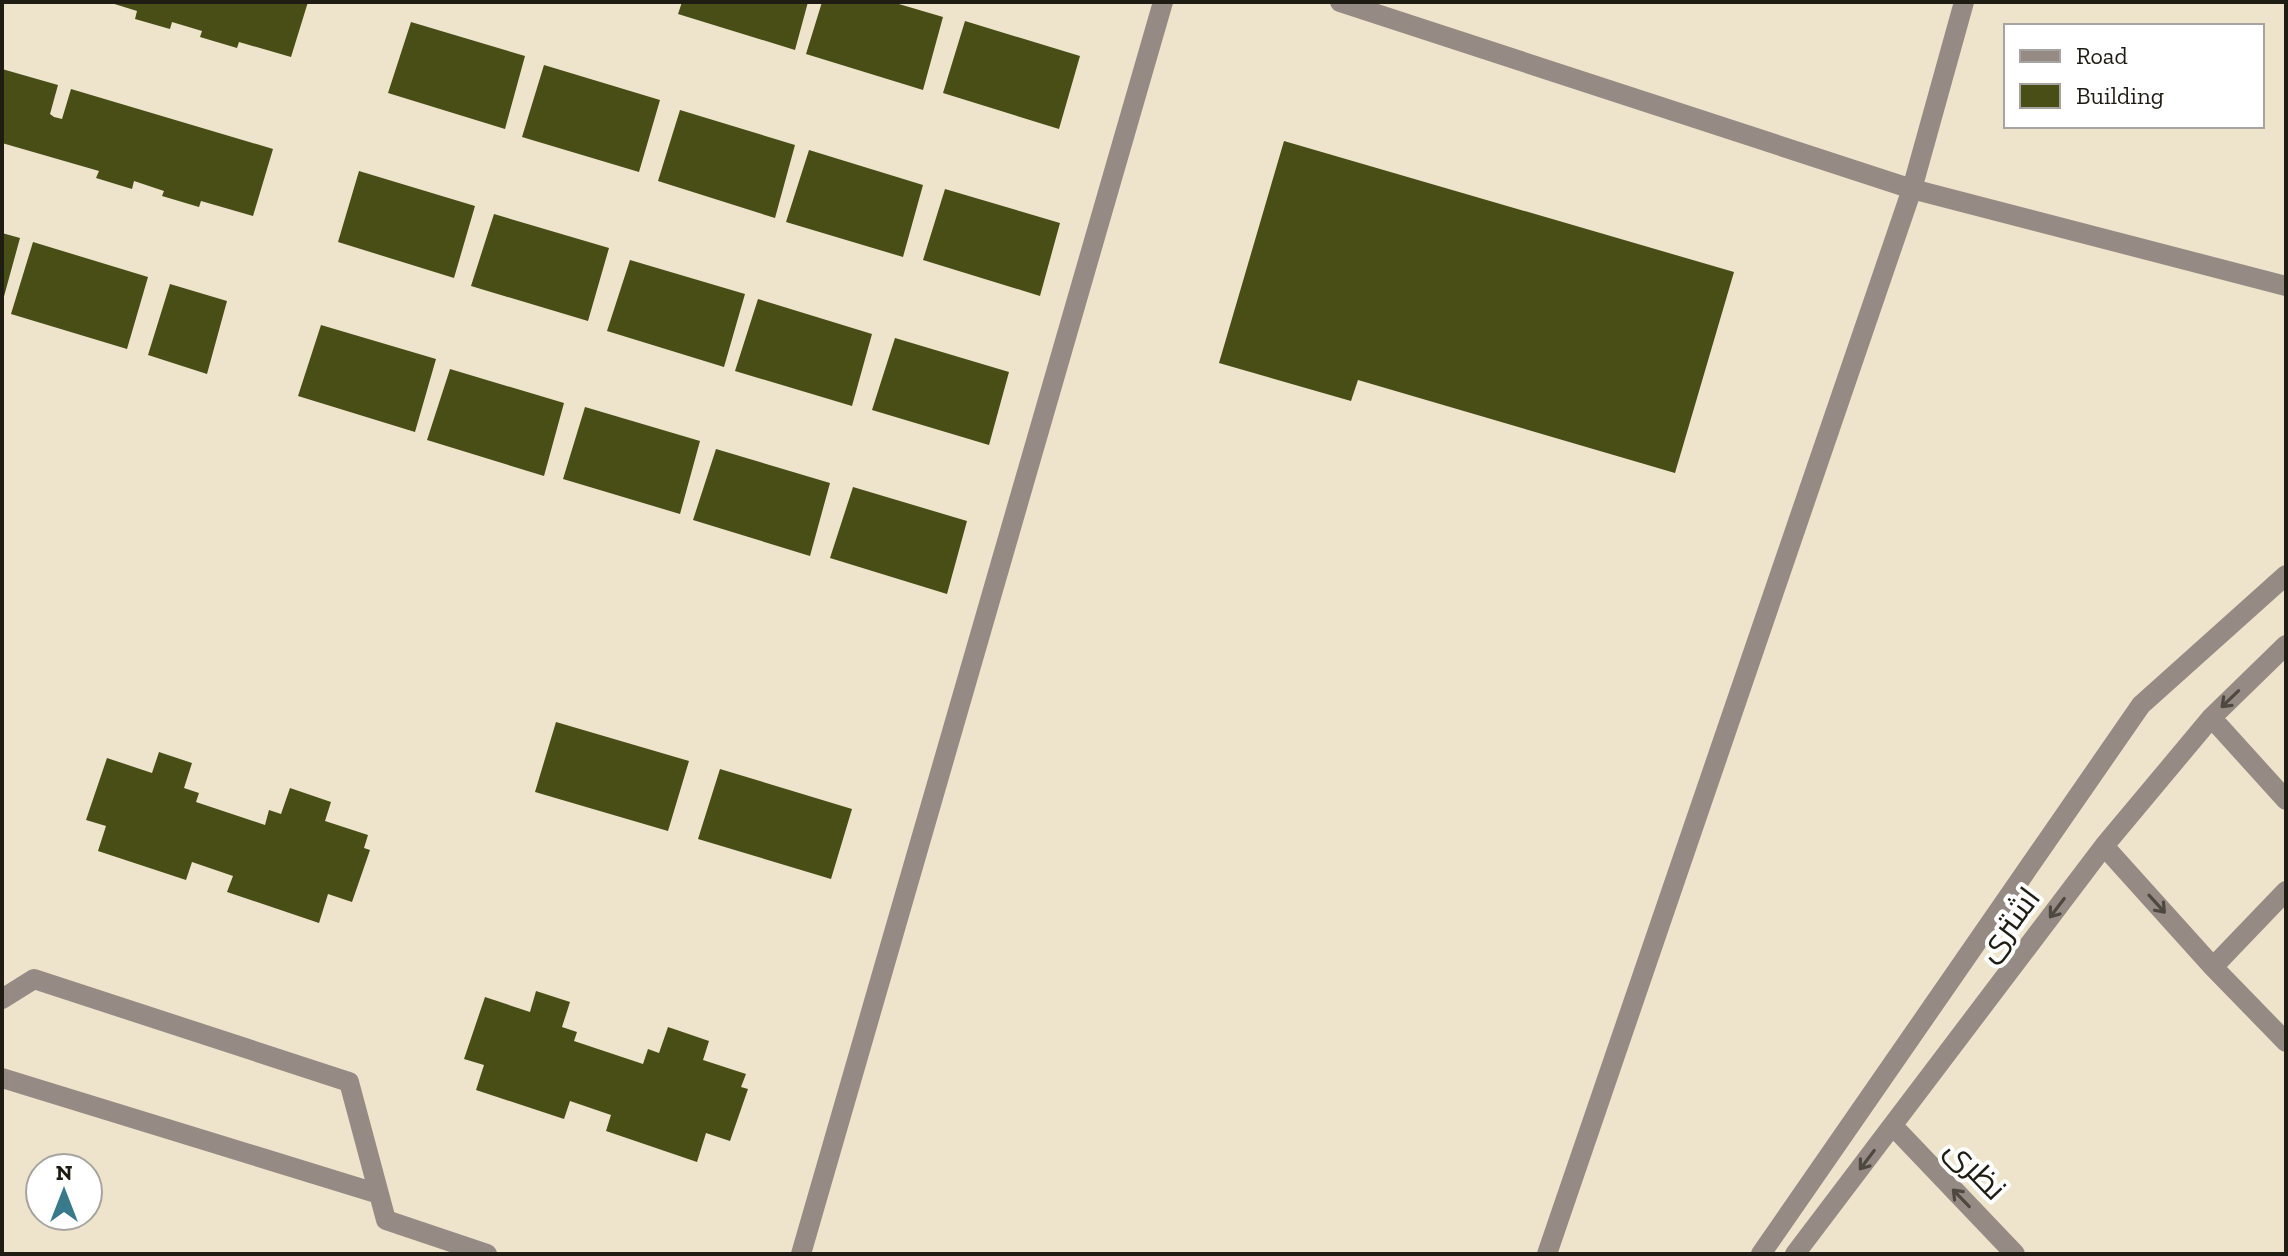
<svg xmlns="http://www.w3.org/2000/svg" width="2288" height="1256" font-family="'Zilla Slab',Cairo,serif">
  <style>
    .building { fill: #484e16 }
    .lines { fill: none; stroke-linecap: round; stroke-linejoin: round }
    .minor { stroke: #958b84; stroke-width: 20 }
    .oneway { stroke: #4e4840 }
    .labels { text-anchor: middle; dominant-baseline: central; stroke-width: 8; stroke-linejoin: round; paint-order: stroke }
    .street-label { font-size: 32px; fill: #1f1c13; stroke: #fff }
  </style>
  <rect width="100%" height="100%" fill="#eee4cb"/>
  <path class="building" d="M 108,2 L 308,2 L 291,57 L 239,42 L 237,48 L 200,37 L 202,31 L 172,22 L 170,29 L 135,19 L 137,11 Z
    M 682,2 L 808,2 L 795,50 L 678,14 Z
    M 822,2 L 892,2 L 943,17 L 923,90 L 806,54 Z
    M 965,21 L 1080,56 L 1059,129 L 943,93 Z
    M 411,22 L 525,56 L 505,129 L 388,93 Z
    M 544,65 L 660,100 L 639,172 L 522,137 Z
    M 2,69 L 58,85 L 50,114 L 54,117 L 62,119 L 71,89 L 273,149 L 253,216 L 201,201 L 199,207 L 162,196 L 164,191 L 134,181 L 132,189 L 96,178 L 99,171 L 2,143 Z
    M 680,110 L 795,145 L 775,218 L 658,181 Z
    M 1284,141 L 1734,272 L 1675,473 L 1358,380 L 1351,401 L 1219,363 Z
    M 809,150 L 923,185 L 903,257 L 786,222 Z
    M 359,171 L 475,206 L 454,278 L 338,242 Z
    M 945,189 L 1060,223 L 1040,296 L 923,260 Z
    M 494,214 L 609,248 L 588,321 L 471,286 Z
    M 2,233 L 20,238 L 3,300 L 2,300 Z
    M 33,242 L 148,277 L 127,349 L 11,314 Z
    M 630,260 L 745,294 L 724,367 L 607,331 Z
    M 170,284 L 227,301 L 207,374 L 148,355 Z
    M 758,299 L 872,334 L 852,406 L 735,371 Z
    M 321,325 L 436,359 L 415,432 L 298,396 Z
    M 895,338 L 1009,372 L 989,445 L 872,410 Z
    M 450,369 L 564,403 L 544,476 L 427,440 Z
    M 585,407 L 700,441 L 680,514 L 563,479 Z
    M 716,449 L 830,483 L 810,556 L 693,520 Z
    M 853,487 L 967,521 L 947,594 L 830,558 Z
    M 556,722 L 689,761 L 668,831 L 535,792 Z
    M 159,752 L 192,763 L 184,788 L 199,793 L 196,802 L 265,825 L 269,810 L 281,814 L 290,788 L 331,802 L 325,821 L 368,835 L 364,848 L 370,850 L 352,902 L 328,894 L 319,923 L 227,892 L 233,876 L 192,862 L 186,880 L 98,851 L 106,826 L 86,820 L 107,758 L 152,773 Z
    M 720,769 L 852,809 L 831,879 L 698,839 Z
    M 536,991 L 570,1002 L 562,1027 L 577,1032 L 574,1041 L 643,1064 L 648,1049 L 659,1053 L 668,1027 L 709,1041 L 703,1060 L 746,1074 L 741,1087 L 748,1089 L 730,1141 L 706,1133 L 697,1162 L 606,1131 L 611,1115 L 570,1101 L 564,1119 L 476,1090 L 484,1065 L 464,1059 L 485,997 L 530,1012 Z"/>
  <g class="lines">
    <path class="minor" d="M 1340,2 L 1912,189 L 2286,286
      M 2219,726 L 2286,800
      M 2104,846 L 2213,967 L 2286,1042
      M 2213,967 L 2286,891
      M 2,999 L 34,979 L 349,1082 L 386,1220 L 487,1254
      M 2,1078 L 379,1194
      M 1893,1126 L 2015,1254
      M 801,1254 L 1163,2
      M 1547,1254 L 1912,189 L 1964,2
      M 1761,1254 L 2141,705 L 2286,575
      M 1795,1254 L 2104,846 L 2211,718 L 2286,645"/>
  </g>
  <defs><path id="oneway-shaft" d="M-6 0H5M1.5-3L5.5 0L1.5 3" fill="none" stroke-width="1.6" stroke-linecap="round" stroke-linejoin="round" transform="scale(2)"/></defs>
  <g class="oneway">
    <use href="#oneway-shaft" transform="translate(2230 699) rotate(136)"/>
    <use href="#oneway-shaft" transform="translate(2157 904) rotate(48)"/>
    <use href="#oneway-shaft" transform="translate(2057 908) rotate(127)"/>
    <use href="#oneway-shaft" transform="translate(1867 1160) rotate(127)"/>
    <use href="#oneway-shaft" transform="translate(1961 1198) rotate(-134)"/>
  </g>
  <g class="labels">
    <g class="street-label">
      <text transform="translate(2008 924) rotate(-53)">اشتری</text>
      <text transform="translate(1976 1169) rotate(46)">نظری</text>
    </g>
  </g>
  <rect width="2288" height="1256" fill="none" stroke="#1f1c13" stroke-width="8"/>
  <rect x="2004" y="24" width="260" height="104" fill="#ffffff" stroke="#a5a4a1" stroke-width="2"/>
  <rect x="2020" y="50" width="40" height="12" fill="#958b84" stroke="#a5a4a1" stroke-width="2"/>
  <text x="2076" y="64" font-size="24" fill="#1f1c13">Road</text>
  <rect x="2020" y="84" width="40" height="24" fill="#484e16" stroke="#a5a4a1" stroke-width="2"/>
  <text x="2076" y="104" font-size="24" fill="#1f1c13">Building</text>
  <g transform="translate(64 1192)"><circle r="38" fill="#ffffff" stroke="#a5a4a1" stroke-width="2"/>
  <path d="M0-6L14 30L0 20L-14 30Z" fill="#38798c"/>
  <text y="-12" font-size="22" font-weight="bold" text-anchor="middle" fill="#1f1c13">N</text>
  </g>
</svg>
